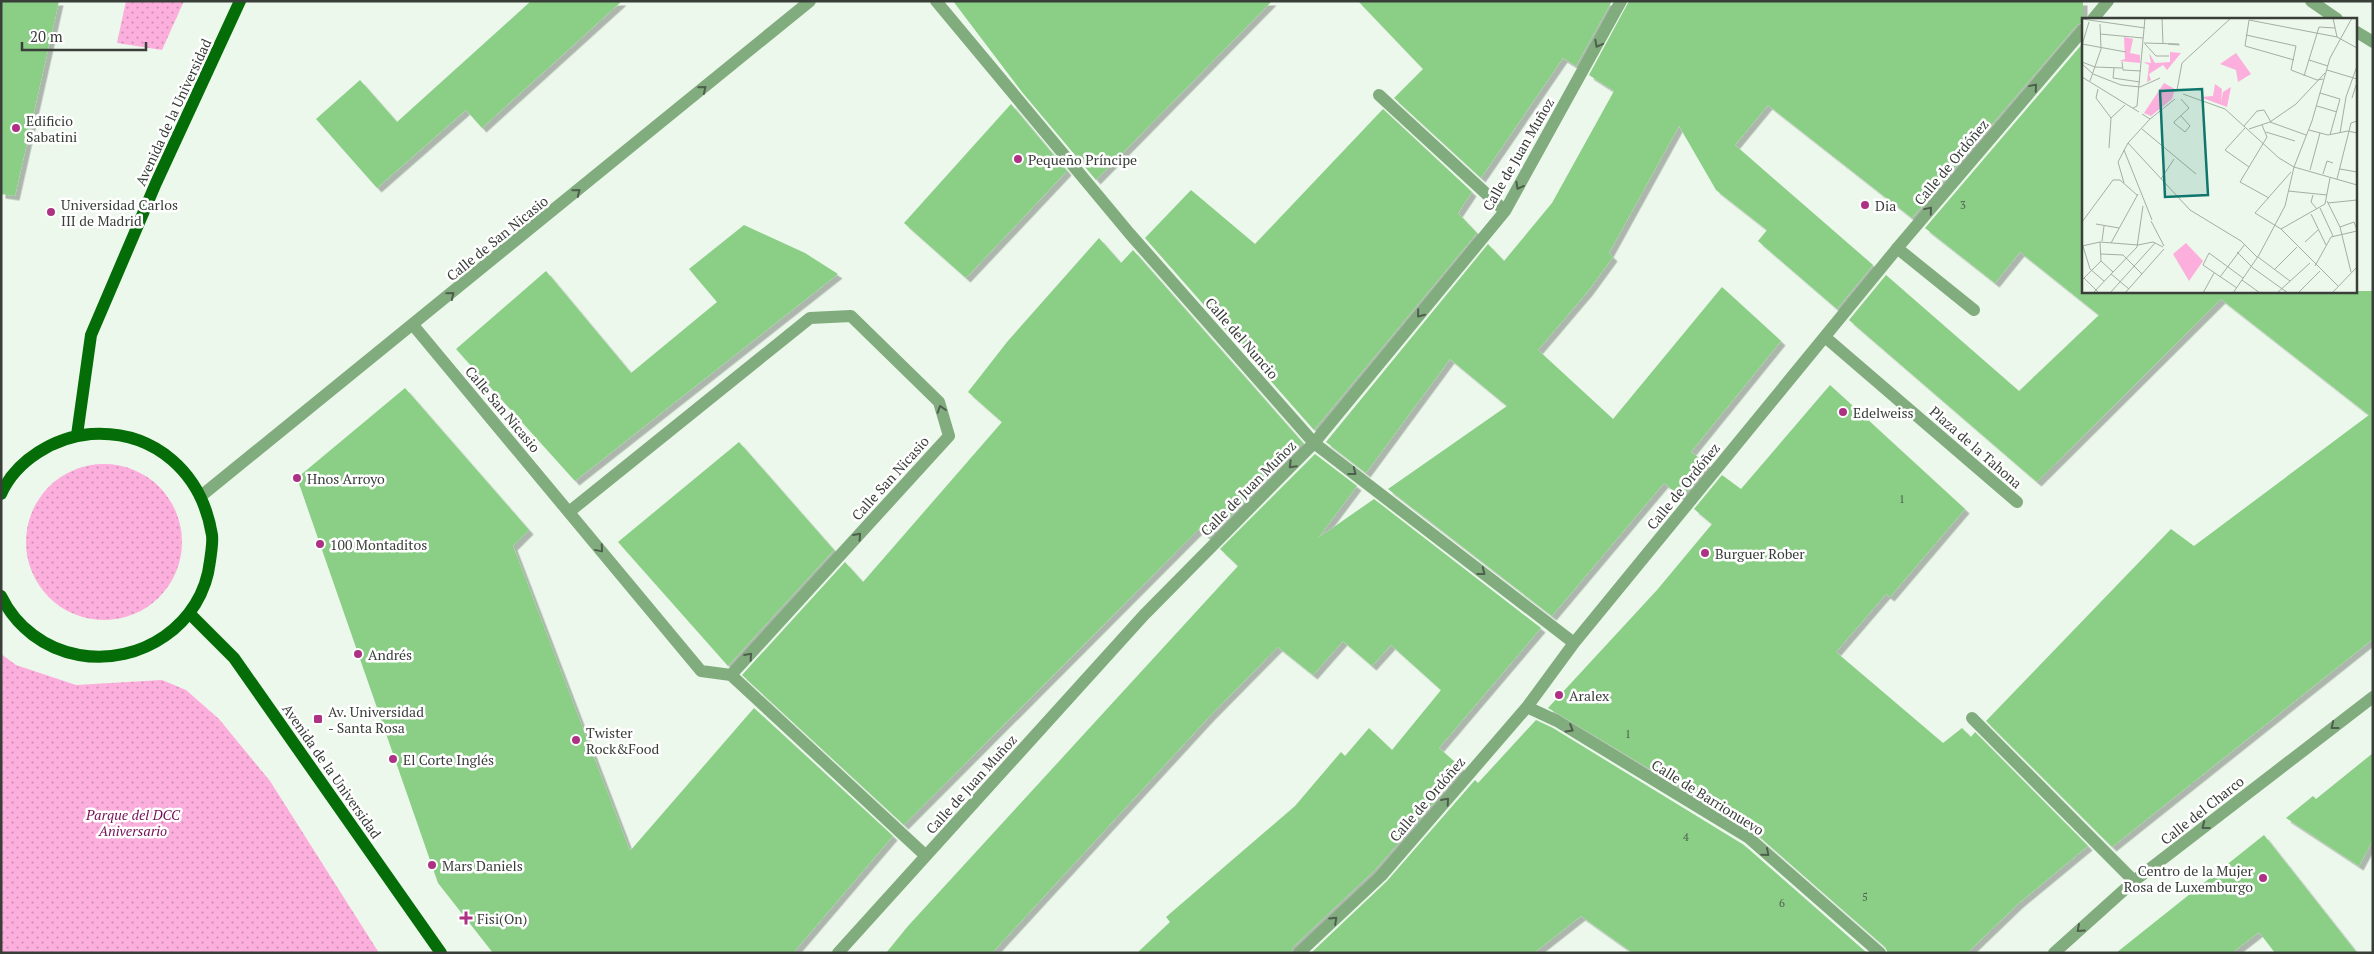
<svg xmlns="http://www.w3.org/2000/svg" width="2374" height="954" font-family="'PT Serif',serif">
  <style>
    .grass { fill: url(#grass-dots) }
    .building { fill: #8bcf87; filter: url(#shadow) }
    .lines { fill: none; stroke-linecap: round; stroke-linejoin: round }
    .minor { stroke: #81ac7d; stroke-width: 12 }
    .major { stroke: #046d08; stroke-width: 12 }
    .oneway { stroke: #4f5f4d }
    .poi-dot { fill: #ad3284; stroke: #fff; stroke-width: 2 }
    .labels { text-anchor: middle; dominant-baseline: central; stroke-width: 5; stroke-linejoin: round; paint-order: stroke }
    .number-label { font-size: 11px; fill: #4e624c }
    .street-label { font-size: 14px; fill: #393e39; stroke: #fff }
    .poi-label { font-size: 14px; fill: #393e39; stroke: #fff; text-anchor: start }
    .park-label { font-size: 14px; font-style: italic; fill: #751057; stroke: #fff }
    .inset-road { fill: none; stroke: #a4aea4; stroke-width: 1 }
    .view { fill: #0f766e; fill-opacity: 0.15; stroke: #0f766e; stroke-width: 2.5 }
    .inset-edge { fill: none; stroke: #393e39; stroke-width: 2.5 }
  </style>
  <defs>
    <pattern id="grass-dots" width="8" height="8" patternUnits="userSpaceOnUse" patternTransform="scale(1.25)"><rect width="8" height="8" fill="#fcafdc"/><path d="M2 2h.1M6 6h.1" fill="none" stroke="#cd90b3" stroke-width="1.8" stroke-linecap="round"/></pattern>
    <filter id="shadow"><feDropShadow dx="4.5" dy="4.5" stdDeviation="0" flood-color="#0004"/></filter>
  </defs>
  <rect width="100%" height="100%" fill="#ecf8eb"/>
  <path class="grass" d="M 126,1 L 184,1 L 162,50 L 117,43 Z
    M26 542a78 78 0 1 1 156 0a78 78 0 1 1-156 0Z
    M 1,654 L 16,665 L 76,685 L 162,680 L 186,690 L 219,719 L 270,781 L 379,953 L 1,953 Z"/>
  <path class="building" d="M 1,1 L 59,1 L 15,196 L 1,194 Z
    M 531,1 L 622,1 L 482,128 L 466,110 L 377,188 L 316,119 L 360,80 L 397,122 Z
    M 953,1 L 1272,1 L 1096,180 L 1022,92 Z
    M 1358,1 L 1612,1 L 1576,66 L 1563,58 L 1481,178 L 1394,98 L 1423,69 Z
    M 1629,1 L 2083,1 L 2083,22 L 2077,25 L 1912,218 L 1768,105 L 1735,145 L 1873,265 L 1837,309 L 1758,241 L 1767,230 L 1716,190 L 1679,126 L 1609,253 L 1613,257 L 1589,290 L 1538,350 L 1613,419 L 1722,287 L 1781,341 L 1691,452 L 1709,465 L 1682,498 L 1664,483 L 1552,616 L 1388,489 L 1507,406 L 1450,359 L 1366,473 L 1326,442 L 1488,244 L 1504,261 L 1552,203 L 1614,91 L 1589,75 Z
    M 2083,43 L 2083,291 L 2373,291 L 2373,639 L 2112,847 L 1986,721 L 2171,529 L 2194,546 L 2369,415 L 2221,299 L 2037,482 L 1849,320 L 1886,275 L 2019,391 L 2099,315 L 2020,252 L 1995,283 L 1925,228 Z
    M 1011,104 L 1067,171 L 966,278 L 904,223 Z
    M 1383,109 L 1472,192 L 1458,213 L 1477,233 L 1314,430 L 1145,238 L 1191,190 L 1255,244 Z
    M 744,225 L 805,253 L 838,274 L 575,481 L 456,349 L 546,271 L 631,373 L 717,302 L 689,269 Z
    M 1099,238 L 1121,263 L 1133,250 L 1303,443 L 1209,538 L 1199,529 L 904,825 L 742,675 L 845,562 L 863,582 L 1002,422 L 968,392 L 1007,342 Z
    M 1830,385 L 1965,509 L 1890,597 L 1886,594 L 1836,652 L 1943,743 L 1962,728 L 1971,737 L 1975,732 L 2088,846 L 2019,903 L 1967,953 L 1888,953 L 1885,947 L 1753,831 L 1548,708 L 1657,590 L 1712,524 L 1694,509 L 1722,475 L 1741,489 Z
    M 405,388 L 529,530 L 513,546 L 630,851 L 754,708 L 893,836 L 793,953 L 493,953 L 438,883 L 297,478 Z
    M 739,442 L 834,550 L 728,666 L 618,542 Z
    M 1315,454 L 1357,486 L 1318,538 L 1374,499 L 1541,628 L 1439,748 L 1463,769 L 1375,870 L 1293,947 L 1291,953 L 1137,953 L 1170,922 L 1166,917 L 1295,806 L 1341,752 L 1345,756 L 1369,728 L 1392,750 L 1441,690 L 1391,645 L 1372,666 L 1343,641 L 1313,675 L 1278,647 L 1209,717 L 992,953 L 886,953 L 908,926 L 1238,566 L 1220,549 Z
    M 1536,720 L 1553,728 L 1744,845 L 1867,953 L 1633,953 L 1581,916 L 1534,953 L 1311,953 L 1387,881 L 1475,780 L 1478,783 Z
    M 2373,753 L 2373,840 L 2359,866 L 2286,818 L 2313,796 L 2316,799 Z
    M 2264,835 L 2357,953 L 2275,953 L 2259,932 L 2232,953 L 2116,953 Z"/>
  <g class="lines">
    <path class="minor" d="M 936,1 L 1130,234 L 1314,443 L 1574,643
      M 2311,1 L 2337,19
      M 2093,19 L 2108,1
      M 2355,31 L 2373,42
      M 1379,95 L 1505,211
      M 1897,248 L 1974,310
      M 413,325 L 701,671 L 731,675 L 949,436 L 939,402 L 851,316 L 810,318 L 569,512
      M 1825,337 L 2017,502
      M 201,496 L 810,1
      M 731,675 L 926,856
      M 1527,707 L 1557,721 L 1749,838 L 1880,953
      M 1972,718 L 2134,881
      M 838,953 L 1144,615 L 1314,443 L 1505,211 L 1621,1
      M 1299,953 L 1381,876 L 1527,707 L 1574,643 L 1899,246 L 2083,30
      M 2054,953 L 2134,881 L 2373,697"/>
    <path class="major" d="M 77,435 L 91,335 L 156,183 L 240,1
      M 1,494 C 16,460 55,437 91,434 C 155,430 202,473 212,535 C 213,543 211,553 210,561 C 203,625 140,666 79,655 C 45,649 16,627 1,596
      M 190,614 L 234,658 L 441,953"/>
  </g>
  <defs><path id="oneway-chevron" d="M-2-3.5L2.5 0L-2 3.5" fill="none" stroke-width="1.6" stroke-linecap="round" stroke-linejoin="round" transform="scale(1.25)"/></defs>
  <g class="oneway">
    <use href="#oneway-chevron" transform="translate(1598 44) rotate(118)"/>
    <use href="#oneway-chevron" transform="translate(2034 87) rotate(-50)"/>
    <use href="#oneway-chevron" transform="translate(703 89) rotate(-39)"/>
    <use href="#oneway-chevron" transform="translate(1519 186) rotate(119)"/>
    <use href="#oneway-chevron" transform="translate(577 192) rotate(-39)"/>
    <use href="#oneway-chevron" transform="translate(1929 210) rotate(-50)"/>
    <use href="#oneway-chevron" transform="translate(451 295) rotate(-39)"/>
    <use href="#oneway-chevron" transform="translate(1420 314) rotate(129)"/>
    <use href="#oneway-chevron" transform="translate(941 409) rotate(-108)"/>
    <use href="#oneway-chevron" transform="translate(1292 465) rotate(135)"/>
    <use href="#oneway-chevron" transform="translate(1353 472) rotate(38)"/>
    <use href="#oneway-chevron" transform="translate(858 536) rotate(-48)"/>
    <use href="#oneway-chevron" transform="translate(600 549) rotate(50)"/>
    <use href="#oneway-chevron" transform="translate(1482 572) rotate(38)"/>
    <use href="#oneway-chevron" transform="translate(749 656) rotate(-48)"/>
    <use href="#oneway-chevron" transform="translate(2334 726) rotate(142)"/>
    <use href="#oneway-chevron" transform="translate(1570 729) rotate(31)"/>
    <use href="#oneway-chevron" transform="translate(1446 801) rotate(-49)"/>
    <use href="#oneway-chevron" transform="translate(2205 826) rotate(142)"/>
    <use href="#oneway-chevron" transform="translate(1766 853) rotate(41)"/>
    <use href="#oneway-chevron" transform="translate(1334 920) rotate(-43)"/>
    <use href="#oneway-chevron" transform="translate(2080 929) rotate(138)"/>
  </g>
  <g class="poi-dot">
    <circle cx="16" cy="128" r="5"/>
    <circle cx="1018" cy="159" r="5"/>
    <circle cx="1865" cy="205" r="5"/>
    <circle cx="51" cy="212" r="5"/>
    <circle cx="1843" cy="412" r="5"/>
    <circle cx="297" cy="478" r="5"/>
    <circle cx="320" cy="544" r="5"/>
    <circle cx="1705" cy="553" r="5"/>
    <circle cx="358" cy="654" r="5"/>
    <circle cx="1559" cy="695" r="5"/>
    <rect x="313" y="714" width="10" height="10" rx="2.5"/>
    <circle cx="576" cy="740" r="5"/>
    <circle cx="393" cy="759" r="5"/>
    <circle cx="432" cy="865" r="5"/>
    <circle cx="2263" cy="878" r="5"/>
    <path d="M463.5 910.5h5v5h5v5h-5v5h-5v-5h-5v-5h5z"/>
  </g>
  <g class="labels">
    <g class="number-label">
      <text x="1963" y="205">3</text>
      <text x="1902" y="499">1</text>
      <text x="1628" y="734">1</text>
      <text x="1686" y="837">4</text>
      <text x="1865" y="897">5</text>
      <text x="1782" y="903">6</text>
    </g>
    <g class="street-label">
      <text transform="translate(173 112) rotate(-65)">Avenida de la Universidad</text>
      <text transform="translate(1518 154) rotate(-60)">Calle de Juan Muñoz</text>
      <text transform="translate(1951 162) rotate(-50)">Calle de Ordóñez</text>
      <text transform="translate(497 238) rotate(-39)">Calle de San Nicasio</text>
      <text transform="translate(1242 338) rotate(49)">Calle del Nuncio</text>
      <text transform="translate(503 409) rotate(50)">Calle San Nicasio</text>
      <text transform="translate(1976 447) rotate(41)">Plaza de la Tahona</text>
      <text transform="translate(890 478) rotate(-48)">Calle San Nicasio</text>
      <text transform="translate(1683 486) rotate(-51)">Calle de Ordóñez</text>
      <text transform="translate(1248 488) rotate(-45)">Calle de Juan Muñoz</text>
      <text transform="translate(332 771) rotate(55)">Avenida de la Universidad</text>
      <text transform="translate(971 784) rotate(-48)">Calle de Juan Muñoz</text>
      <text transform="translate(1708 797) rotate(32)">Calle de Barrionuevo</text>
      <text transform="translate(1427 799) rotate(-49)">Calle de Ordóñez</text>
      <text transform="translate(2202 810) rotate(-38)">Calle del Charco</text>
    </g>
    <g class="poi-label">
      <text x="26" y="120">Edificio<tspan x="26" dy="16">Sabatini</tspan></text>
      <text x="1028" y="159">Pequeño Príncipe</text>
      <text x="61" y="204">Universidad Carlos<tspan x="61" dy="16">III de Madrid</tspan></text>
      <text x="1875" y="205">Dia</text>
      <text x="1853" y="412">Edelweiss</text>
      <text x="307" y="478">Hnos Arroyo</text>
      <text x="330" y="544">100 Montaditos</text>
      <text x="1715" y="553">Burguer Rober</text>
      <text x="368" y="654">Andrés</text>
      <text x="1569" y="695">Aralex</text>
      <text x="328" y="711">Av. Universidad<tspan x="328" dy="16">- Santa Rosa</tspan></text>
      <text x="586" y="732">Twister<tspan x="586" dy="16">Rock&amp;Food</tspan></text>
      <text x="403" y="759">El Corte Inglés</text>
      <text x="442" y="865">Mars Daniels</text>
      <text x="2253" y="870" text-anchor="end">Centro de la Mujer<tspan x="2253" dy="16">Rosa de Luxemburgo</tspan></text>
      <text x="477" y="918">Fisi(On)</text>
    </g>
    <g class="park-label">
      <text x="133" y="814">Parque del DCC<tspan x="133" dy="16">Aniversario</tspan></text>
    </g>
  </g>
  <g transform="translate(2082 18)">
    <rect width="275" height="275" fill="#ecf8eb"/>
    <path d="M 42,19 L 51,21 L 48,35 L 58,37 L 58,45 L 37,43 L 43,41 ZM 88,34 L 99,35 L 85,52 L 81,47 L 67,56 L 69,62 L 65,64 L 67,47 L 61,44 L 69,45 L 67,35 L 73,45 L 88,44 ZM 154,35 L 169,56 L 156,64 L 154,52 L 138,46 ZM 82,65 L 93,71 L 90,81 L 69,98 L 62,95 ZM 133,66 L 140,71 L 139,84 L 141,74 L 149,69 L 145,89 L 118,79 L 131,78 ZM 104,225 L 121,243 L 107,263 L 91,236 Z" fill="#fcafdc"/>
    <path class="inset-road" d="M 80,0 L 81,26M 251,0 L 255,19M 0,1 L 63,10M 167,2 L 255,19 L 275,30M 167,2 L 163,28 L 212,42M 18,16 L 61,20M 164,17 L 214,28 L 209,52 L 235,62 L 241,61M 62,25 L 97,26 L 97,27 L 86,26M 0,26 L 44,34M 63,26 L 74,38 L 87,38M 0,27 L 7,4M 227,42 L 246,48M 0,44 L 13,49 L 40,50M 40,44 L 41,52 L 59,53M 0,46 L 11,56 L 39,67 L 58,69 L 78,60M 32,50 L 31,60 L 58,64M 245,52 L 275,61M 222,58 L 237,9 L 253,10M 0,59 L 57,94M 8,63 L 19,31 L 18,6M 16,71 L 14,80 L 29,100M 95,72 L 100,45 L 149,0M 238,75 L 258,81M 101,76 L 143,91 L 197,140 L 212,149 L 230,103 L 248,40 L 270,0M 270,80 L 275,64M 99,81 L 107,90 L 92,104 L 92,105 L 103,114 L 108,108 L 99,98M 235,88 L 255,94M 51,90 L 55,88 L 63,0M 175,93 L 182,92 L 189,104M 60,96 L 68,101 L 93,81M 188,104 L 224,117M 180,107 L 185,119 L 158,164 L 187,180M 162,108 L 175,93M 163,110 L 143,132 L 167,149M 60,111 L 114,156M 167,111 L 188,104 L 214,86 L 243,55M 227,112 L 246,117 L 266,113 L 275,115M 184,114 L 213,123M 258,115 L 264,79 L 275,48M 248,117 L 258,81M 46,125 L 108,192 L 159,223 L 175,239M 27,130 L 29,100 L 43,87M 42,132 L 70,202M 258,151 L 275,154M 228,152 L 238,115M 209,154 L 173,195 L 199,211 L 256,268M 241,156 L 245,143 L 251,145M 79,161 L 92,141M 255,161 L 269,105 L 275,103M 42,165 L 36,144 L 46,125 L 68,101M 206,173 L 245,177M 231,177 L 229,184 L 235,191M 245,183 L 258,209 L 269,254M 246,185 L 275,182M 238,190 L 251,218M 229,196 L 244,227M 69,203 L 82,228M 0,204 L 31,162 L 38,162 L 55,177M 14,206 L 37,210M 258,209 L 272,204 L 275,212M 199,211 L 243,186 L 248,160M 20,223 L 22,208M 18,224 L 19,243M 223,224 L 236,212M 29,225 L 56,176M 0,228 L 18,224 L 56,227 L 71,224 L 81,229M 1,228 L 8,251 L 22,263M 155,234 L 171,250 L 206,275M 19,236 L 41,237 L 60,256M 176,239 L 208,263M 19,243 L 31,254M 233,248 L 249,219 L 275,213M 192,252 L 215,229M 29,256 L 47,271M 138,259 L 163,226M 2,260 L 17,275M 0,262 L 19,243M 160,262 L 178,275M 155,270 L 121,247 L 127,235 L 161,260M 11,275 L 55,229 L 61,188M 28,275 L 73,225M 43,275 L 82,231M 121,275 L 132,255M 151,275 L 177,237 L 203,188 L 212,149 L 275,167M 195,275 L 228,245M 216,275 L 238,253M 250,275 L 275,249"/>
    <path class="view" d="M 120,71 L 126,177 L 83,179 L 78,73 Z"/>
    <rect width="275" height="275" class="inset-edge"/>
  </g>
  <rect width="2374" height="954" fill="none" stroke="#393e39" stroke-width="5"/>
  <path d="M22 42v8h124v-8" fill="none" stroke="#393e39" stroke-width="2.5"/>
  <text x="30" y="42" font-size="15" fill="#393e39" stroke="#ffffff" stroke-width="4" paint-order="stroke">20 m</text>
</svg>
